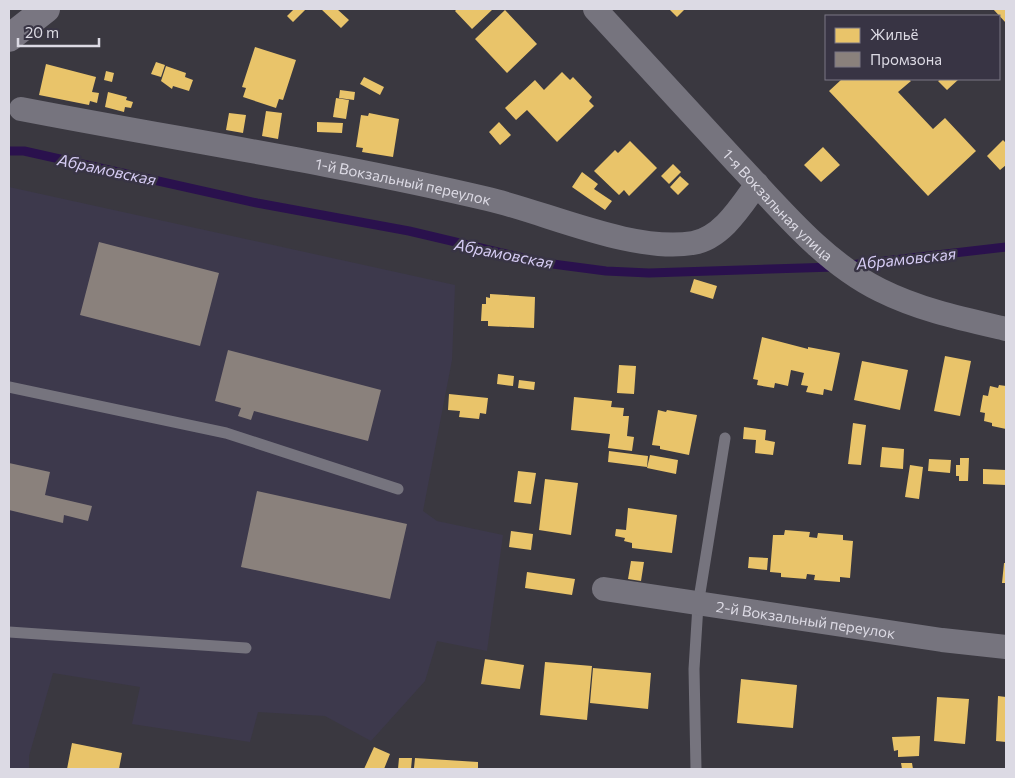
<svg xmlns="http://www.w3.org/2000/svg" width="1015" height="778" font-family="Commissioner,sans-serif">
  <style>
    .built { fill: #3d394c }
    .homes { fill: #e9c46a }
    .industry { fill: #8a817c }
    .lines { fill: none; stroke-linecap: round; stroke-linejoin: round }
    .stream { stroke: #2a114d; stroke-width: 9 }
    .lane { stroke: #76747e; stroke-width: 11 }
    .street { stroke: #76747e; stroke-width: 24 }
    .secondary { stroke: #797681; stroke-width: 28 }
    .labels { text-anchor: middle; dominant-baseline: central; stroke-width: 5; stroke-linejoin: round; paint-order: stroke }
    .street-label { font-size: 15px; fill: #dcdae4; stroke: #383444 }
    .water-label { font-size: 16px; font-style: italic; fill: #d6ccf4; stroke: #383444 }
  </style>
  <rect width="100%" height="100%" fill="#3a3840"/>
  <path class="built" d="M 9,187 L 455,285 L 452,360 L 423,511 L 437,521 L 503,535 L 487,651 L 437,641 L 425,681 L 371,741 L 325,716 L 258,712 L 250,742 L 132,724 L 140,687 L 53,673 L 29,756 L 29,769 L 9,769 Z"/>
  <path class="homes" d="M 294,9 L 306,9 L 293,22 L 287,16 Z
    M 321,9 L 337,9 L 349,20 L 341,28 Z
    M 457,9 L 493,9 L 472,29 L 455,11 Z
    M 669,9 L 685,9 L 677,17 Z
    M 993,9 L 1006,9 L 1006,23 Z
    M 505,10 L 537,44 L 507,73 L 475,39 Z
    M 255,47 L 296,60 L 283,100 L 279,99 L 276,108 L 243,97 L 246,88 L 242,87 Z
    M 156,62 L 165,65 L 161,77 L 151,74 Z
    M 46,64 L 96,77 L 92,92 L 99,93 L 97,103 L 90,101 L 89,105 L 39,95 Z
    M 166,66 L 186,73 L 185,77 L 193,80 L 189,91 L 173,86 L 172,89 L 161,81 Z
    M 106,71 L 114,73 L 112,82 L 104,80 Z
    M 562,72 L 570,80 L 573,77 L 592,97 L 589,101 L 594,106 L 557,142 L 527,110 L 516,120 L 505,108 L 535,80 L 544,90 Z
    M 364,77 L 384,87 L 380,95 L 360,84 Z
    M 842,79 L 908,79 L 911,81 L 898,92 L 933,129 L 945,118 L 976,151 L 928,196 L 829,91 Z
    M 941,79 L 959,79 L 947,90 L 938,81 Z
    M 340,90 L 355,92 L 354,100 L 339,98 Z
    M 108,92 L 127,97 L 126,100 L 133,102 L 131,108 L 125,107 L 124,112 L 105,107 Z
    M 336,98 L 349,100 L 346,119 L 333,117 Z
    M 266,111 L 282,113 L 278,139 L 262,136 Z
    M 229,113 L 246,115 L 243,133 L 226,130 Z
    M 369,113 L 399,119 L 393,157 L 362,152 L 363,148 L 356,147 L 361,115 L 368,116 Z
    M 317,122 L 343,123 L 342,133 L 317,132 Z
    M 499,122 L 511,135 L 500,145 L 489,132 Z
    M 1003,140 L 1006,143 L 1006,165 L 1000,170 L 987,156 Z
    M 630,141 L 657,168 L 629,196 L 624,190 L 619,195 L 594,171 L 615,150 L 618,153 Z
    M 823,147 L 840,165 L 821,182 L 804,165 Z
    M 673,164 L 681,172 L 669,184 L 661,176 Z
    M 582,172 L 598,184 L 594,189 L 612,201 L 605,210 L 572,187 Z
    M 680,176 L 689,184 L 678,195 L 670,187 Z
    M 694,279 L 717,286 L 713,299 L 690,292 Z
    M 490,294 L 535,297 L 534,328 L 488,326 L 488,321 L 481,321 L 482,304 L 486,304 L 486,297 L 490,298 Z
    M 762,337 L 808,349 L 808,347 L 840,353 L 832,391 L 824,389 L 823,395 L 806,392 L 808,386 L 801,385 L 804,373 L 791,370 L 788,386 L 775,383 L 774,388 L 757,385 L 758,380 L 753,379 Z
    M 945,356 L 971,361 L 960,416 L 934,411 Z
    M 862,361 L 908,370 L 900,410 L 854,400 Z
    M 619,365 L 636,366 L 634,394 L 617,393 Z
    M 498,374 L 514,376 L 513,386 L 497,384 Z
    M 519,380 L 535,382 L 534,390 L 518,388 Z
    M 999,385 L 1006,386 L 1006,429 L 992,426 L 992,423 L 984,421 L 985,413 L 980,412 L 983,395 L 988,396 L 990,386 L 998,388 Z
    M 449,394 L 488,398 L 486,414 L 480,413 L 479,419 L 459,417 L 460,411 L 448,410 Z
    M 574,397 L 612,401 L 611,407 L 624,408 L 623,416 L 629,416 L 627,436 L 634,437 L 632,451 L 608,448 L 610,434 L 571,430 Z
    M 658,410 L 666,412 L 667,410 L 697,415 L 689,455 L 660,449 L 660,446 L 652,445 Z
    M 853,423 L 866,425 L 861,465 L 848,464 Z
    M 744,427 L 766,430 L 765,440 L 775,442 L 773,455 L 755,453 L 756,440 L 743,439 Z
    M 882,447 L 904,449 L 903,469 L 880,467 Z
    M 609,451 L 648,456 L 647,467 L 608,462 Z
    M 650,455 L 678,460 L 676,474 L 647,468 Z
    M 960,458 L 969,458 L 968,481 L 959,481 L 959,476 L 956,476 L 956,465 L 960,465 Z
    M 929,459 L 951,460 L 950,473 L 928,471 Z
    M 910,465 L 923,467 L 919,499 L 905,497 Z
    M 983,469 L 1006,470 L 1006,485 L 983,484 Z
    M 518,471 L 536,473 L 531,504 L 514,502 Z
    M 545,479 L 578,483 L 571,535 L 539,530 Z
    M 628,508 L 677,515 L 672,553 L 632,548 L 632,543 L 624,541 L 625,538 L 615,536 L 616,529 L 626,530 Z
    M 785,530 L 810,532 L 809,537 L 817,538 L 818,533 L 843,535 L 843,540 L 853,541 L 850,578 L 840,577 L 840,582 L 814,580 L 815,575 L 807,574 L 806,579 L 781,577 L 781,573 L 770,572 L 773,535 L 784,535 Z
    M 511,531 L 533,534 L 531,550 L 509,547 Z
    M 749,557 L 768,558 L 767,570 L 748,568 Z
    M 631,561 L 644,562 L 641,581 L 628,579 Z
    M 1004,563 L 1006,563 L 1006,583 L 1002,583 Z
    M 527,572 L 575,579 L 572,595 L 525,588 Z
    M 485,659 L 524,665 L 520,689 L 481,684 Z
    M 545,662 L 592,666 L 587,720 L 540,715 Z
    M 593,668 L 651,673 L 648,709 L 590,703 Z
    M 741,679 L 797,685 L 793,728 L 737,723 Z
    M 998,696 L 1006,697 L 1006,742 L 996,741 Z
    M 937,697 L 969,699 L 965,744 L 934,741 Z
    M 920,736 L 919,756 L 898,757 L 898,750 L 894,751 L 892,737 Z
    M 72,743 L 122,753 L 119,769 L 67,769 Z
    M 374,747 L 390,754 L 384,769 L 364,769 Z
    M 399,758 L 412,758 L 411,769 L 398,769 Z
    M 415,758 L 478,762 L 478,769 L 414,768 Z
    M 901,763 L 912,763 L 913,769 L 902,769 Z"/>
  <path class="industry" d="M 99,242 L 219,273 L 200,346 L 80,315 Z
    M 228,350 L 381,390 L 368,441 L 254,411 L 251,420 L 238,416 L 241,408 L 215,401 Z
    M 9,463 L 50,472 L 45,495 L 92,506 L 88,521 L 64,515 L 63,523 L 9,510 Z
    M 257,491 L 407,524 L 390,599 L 241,567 Z"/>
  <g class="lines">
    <path class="stream" d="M 9,151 L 24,151 L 257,203 L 409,231 L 545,263 L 606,271 L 649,273 L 835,267
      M 850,265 L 1006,247"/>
    <path class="lane" d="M 9,387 L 226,433 L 398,489
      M 9,632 L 246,648
      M 696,769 L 694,669 L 698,605 L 725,438"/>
    <g class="street">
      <path id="s1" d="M 595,9 C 642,60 689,111 736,162 C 779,207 823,262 880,290 C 920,310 963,319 1006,329"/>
      <path id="s2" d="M 21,109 C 176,139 335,163 488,199 C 548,213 633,253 693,243 C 722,238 741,206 757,184"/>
      <path id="s3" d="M 604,589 L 942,640 L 1006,647"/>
    </g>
    <path class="secondary" d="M 9,38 L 46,9"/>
  </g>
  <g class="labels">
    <g class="street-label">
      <text stroke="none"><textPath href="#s2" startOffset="389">1-й Вокзальный переулок</textPath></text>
      <text stroke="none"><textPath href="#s1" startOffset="268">1-я Вокзальная улица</textPath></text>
      <text stroke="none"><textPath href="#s3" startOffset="204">2-й Вокзальный переулок</textPath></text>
    </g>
    <g class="water-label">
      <text transform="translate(107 169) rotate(12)">Абрамовская</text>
      <text transform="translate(504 253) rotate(11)">Абрамовская</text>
      <text transform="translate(906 258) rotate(-6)">Абрамовская</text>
    </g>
  </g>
  <rect width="1015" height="778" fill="none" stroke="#dcdae4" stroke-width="20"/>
  <rect x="825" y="15" width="175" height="65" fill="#383444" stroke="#7a7684"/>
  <rect x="835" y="28" width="25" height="15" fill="#e9c46a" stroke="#7a7684"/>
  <text x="870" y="40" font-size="15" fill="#dcdae4">Жильё</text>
  <rect x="835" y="52" width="25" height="15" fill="#8a817c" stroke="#7a7684"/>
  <text x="870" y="65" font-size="15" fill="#dcdae4">Промзона</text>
  <path d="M18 38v8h81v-8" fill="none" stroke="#dcdae4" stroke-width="2.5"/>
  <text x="25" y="38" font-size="15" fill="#dcdae4" stroke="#383444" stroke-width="4" paint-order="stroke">20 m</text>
</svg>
